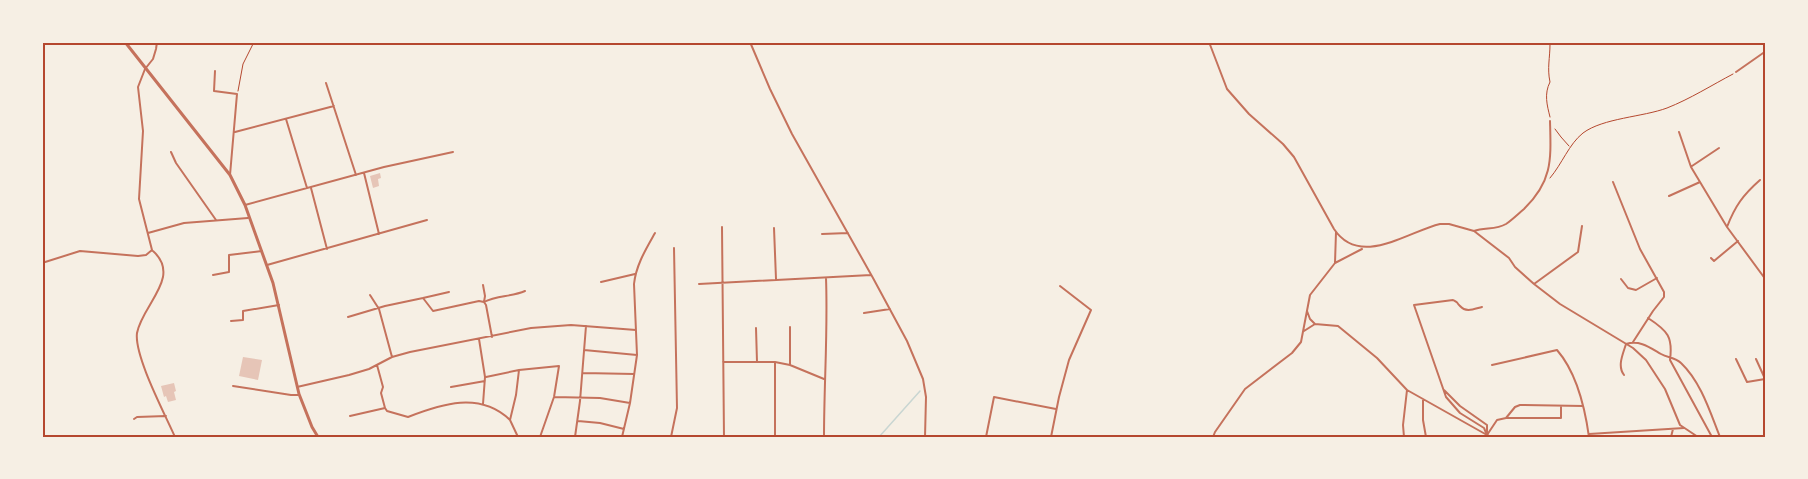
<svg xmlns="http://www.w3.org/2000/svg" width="1808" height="479" font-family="Poppins,sans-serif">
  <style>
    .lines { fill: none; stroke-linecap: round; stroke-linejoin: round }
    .stream { stroke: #c9d6d2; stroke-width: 1.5 }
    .building { fill: #e6c5b7 }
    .path { stroke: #b5482f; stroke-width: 1 }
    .minor { stroke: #c5725c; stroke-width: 2 }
    .tertiary { stroke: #c5725c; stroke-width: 3 }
    .neatline { fill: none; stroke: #b5482f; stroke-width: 2 }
  </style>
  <rect width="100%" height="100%" fill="#f6efe4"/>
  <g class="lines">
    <path class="stream" d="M 879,437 L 920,391"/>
  </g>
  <path class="building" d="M 380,173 L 381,178 L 378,179 L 379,186 L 373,188 L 370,176 Z
    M 243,357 L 262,360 L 258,380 L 239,376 Z
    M 174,383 L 176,391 L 174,392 L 176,400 L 168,402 L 166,396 L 164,397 L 161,386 Z"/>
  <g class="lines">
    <path class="path" d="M 238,91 L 243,64 L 254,42
      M 1550,117 C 1547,105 1544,94 1550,82 C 1547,68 1550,58 1550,44 L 1551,42
      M 1555,129 L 1561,137 L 1569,146
      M 1550,178 C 1562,164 1569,144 1583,133 C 1603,118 1643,117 1667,108 C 1690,99 1712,85 1733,74"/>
    <path class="minor" d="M 750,42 L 770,89 L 792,134 L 873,278 L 907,341 L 923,379 L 926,397 L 925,437
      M 1209,42 L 1227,89 L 1249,114 L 1283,144 L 1294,157 L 1334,229 C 1360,268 1407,232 1440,224 L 1449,224 L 1474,231 L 1509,258 L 1515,267 L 1534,284 L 1560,304 L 1633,348 L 1646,360 L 1665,389 L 1680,425 L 1698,437
      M 215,71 L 214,91 L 237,94 L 230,175
      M 1736,72 L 1766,51
      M 326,83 L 356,175
      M 286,119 L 307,188
      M 235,132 L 334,106
      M 1679,132 L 1691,167 L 1727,227
      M 171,152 L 176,163 L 216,220
      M 1692,166 L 1719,148
      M 364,173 L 379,234
      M 1760,180 C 1743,195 1735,206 1727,227 L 1766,280
      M 1613,182 L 1640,249 L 1664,292 L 1664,297 L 1653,311 L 1633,342
      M 311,188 L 327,249
      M 1669,196 L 1700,182
      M 245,205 L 384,167 L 453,152
      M 722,227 L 724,437
      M 774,228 L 776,279
      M 1474,231 C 1484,227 1496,230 1506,224 C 1512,220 1518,214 1524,209 C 1553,181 1551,159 1550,121
      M 148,233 L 184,223 L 248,218
      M 822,234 L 848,233
      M 152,250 L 139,199 L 143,131 L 138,87 L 145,69 L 153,59 L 156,49 L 157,42
      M 153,251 C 182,277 142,305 137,333 C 134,356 165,414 175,437
      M 1711,258 L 1714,261 L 1738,241
      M 42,263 L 80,251 L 138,256 L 146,255 L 152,250
      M 1335,263 L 1362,249
      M 267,265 L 427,220
      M 213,275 L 229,272 L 229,255 L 262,251
      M 1621,279 L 1628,288 L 1636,290 L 1657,278
      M 601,282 L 635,274
      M 699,284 L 871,275
      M 1534,284 L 1578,252 L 1582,226
      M 483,285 L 485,296 L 484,302 C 496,295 512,297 525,291
      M 370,295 L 379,309 L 392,357
      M 423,298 L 449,292
      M 1482,307 C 1474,309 1466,313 1460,306 C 1455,301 1460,304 1453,300 L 1414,305 L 1446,397 L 1460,413 L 1484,428 L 1487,435
      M 1307,311 L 1310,319 L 1315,324
      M 864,313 L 890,309
      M 348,317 L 385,306 L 423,298 L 433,311 L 479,301 L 484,302 L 486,305 L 492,337
      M 1648,318 C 1668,331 1673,337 1670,360 L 1712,437
      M 231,321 L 243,320 L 243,311 L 279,305
      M 756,328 L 757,362
      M 1304,331 L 1315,324 L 1338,326 L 1377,358 L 1407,390 L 1487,435
      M 479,339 L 485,377 L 483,404
      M 584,350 L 637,355
      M 1736,359 L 1747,382 L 1765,379
      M 1756,359 L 1766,381
      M 723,362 L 775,362 L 790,365 L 824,379
      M 377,365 L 383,387 L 381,393 L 385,408 L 387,411 L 408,417 C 441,404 480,391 510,420
      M 790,365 L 790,327
      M 1492,365 L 1557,350 C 1577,373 1585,408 1589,437
      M 583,373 L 634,374
      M 1624,375 C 1617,366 1623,354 1626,344 C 1640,340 1649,347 1661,354 C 1668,358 1675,357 1681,363 C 1701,382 1710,412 1720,437
      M 486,377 L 519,370
      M 233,386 L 291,395 L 298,395
      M 297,387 L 349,375 L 369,369 L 392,357 L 410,352 L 531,328 L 571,325 L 636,330
      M 451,387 L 485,381
      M 1444,390 L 1460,406 L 1487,425 L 1487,432
      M 554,397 L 600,398 L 630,403
      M 1423,400 L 1423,420 L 1426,437
      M 350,416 L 385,408
      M 1506,418 L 1515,407 L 1520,405 L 1583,406
      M 134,419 L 137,417 L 166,416
      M 578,421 L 600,423 L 624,429
      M 1589,434 L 1684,428
      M 1487,435 L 1497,420 L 1506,418 L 1561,418 L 1561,407
      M 518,437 L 510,420 L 516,395 L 519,370 L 559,366 L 554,397 L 540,437
      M 575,437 L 580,401 L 586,326
      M 622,437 L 630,403 L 637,355 L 634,284 C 636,265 646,249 655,233
      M 671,437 L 677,408 L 674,248
      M 775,437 L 775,362
      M 824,437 C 824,384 828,331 826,278
      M 986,437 L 994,397 L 1056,409
      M 1051,437 L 1059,397 L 1069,360 L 1091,310 L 1060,286
      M 1213,437 L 1215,432 L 1245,389 L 1292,353 L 1301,342 L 1310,295 L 1335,263 L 1336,232
      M 1404,437 L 1403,425 L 1407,390
      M 1671,437 L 1673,429"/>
    <path class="tertiary" d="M 125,42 L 230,175 L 245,205 L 273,283 L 299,394 L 312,427 L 318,437
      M 1487,435 L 1488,437"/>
  </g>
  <rect width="1808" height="479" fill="none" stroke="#f6efe4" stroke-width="87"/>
  <rect x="44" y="44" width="1720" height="392" class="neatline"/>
</svg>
